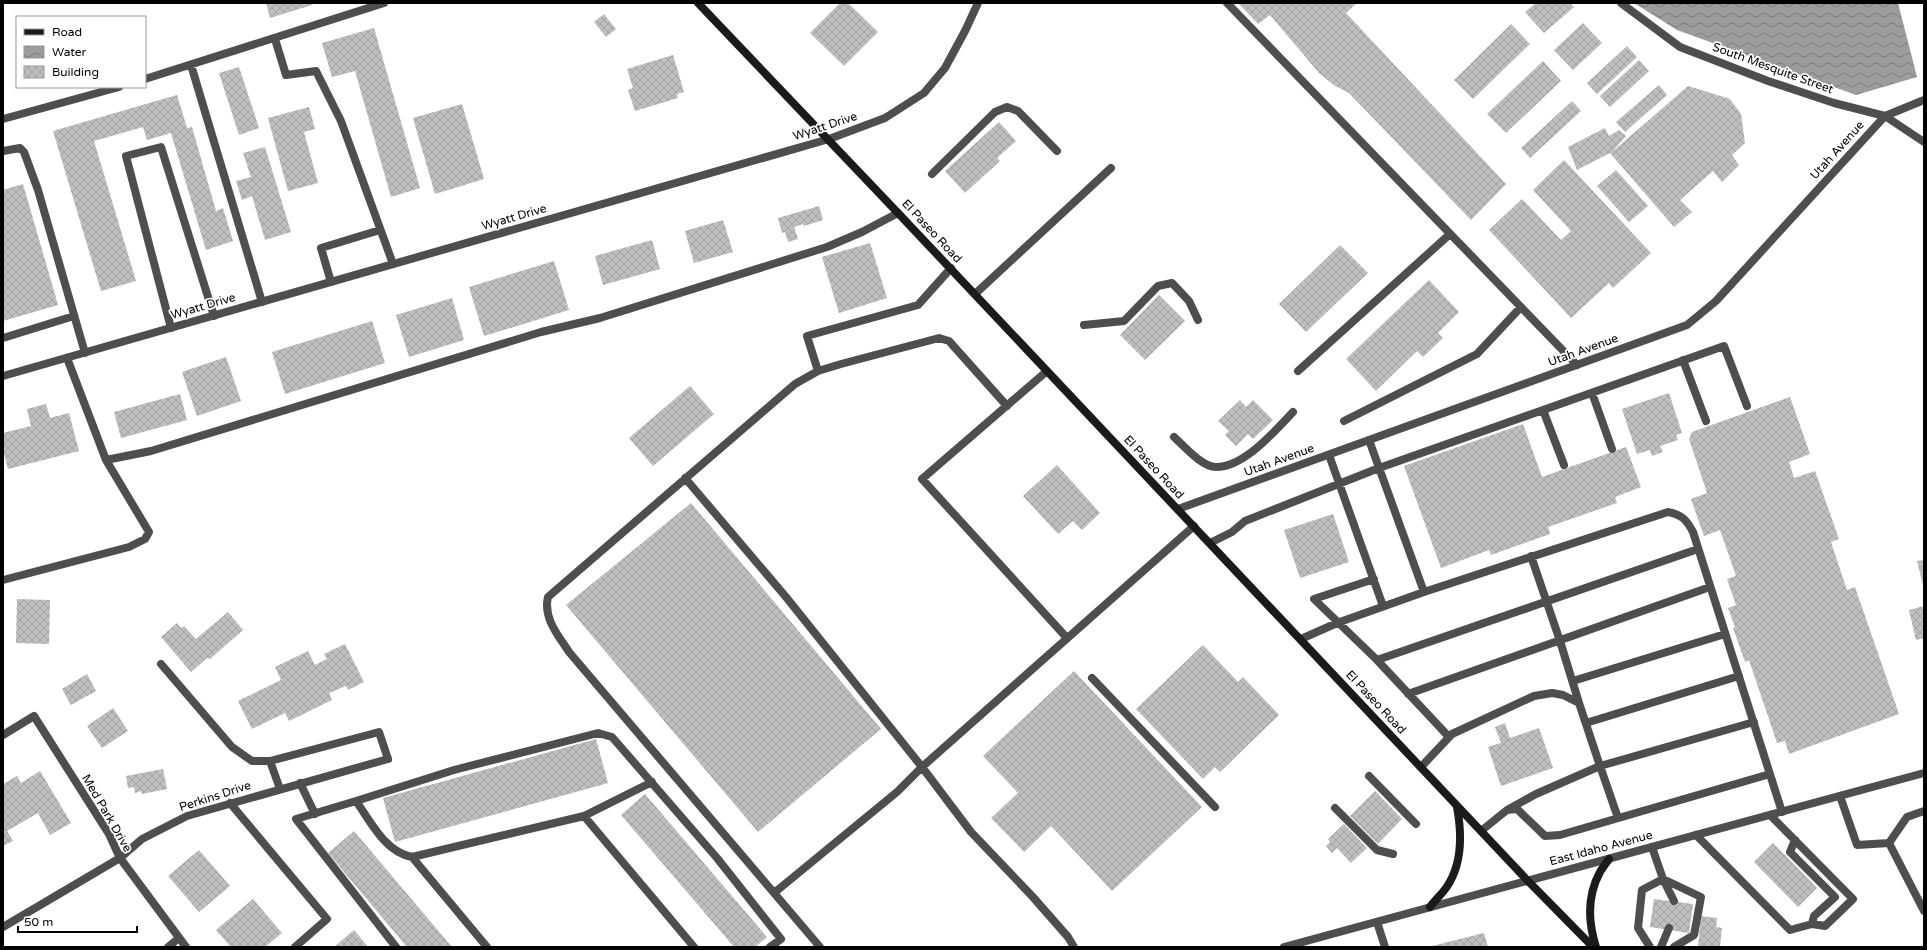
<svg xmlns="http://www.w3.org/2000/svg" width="1927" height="950" font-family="'Varela Round',sans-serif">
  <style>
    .water { fill: url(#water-waves) }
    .building { fill: url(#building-cross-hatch) }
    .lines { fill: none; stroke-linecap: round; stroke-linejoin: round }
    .service { stroke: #4e4e4e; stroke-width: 8 }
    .minor { stroke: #4e4e4e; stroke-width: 8 }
    .tertiary { stroke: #4e4e4e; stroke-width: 8 }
    .secondary { stroke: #1b1b1b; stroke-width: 8 }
    .labels { text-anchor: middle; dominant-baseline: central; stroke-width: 3.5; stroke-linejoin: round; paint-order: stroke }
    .street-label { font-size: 12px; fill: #000; stroke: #fff }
  </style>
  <defs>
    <pattern id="water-waves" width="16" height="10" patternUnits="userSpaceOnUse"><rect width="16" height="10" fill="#9c9c9c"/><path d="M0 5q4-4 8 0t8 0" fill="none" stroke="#7d7d7d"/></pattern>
    <pattern id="building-cross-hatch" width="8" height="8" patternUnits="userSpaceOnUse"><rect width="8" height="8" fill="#bebebe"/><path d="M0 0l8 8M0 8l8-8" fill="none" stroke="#a2a2a2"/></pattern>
  </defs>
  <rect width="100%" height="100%" fill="#fff"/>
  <path class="water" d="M 1634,3 L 1898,3 L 1917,77 L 1856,95 L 1677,30 Z"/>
  <path class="building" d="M 266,3 L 312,3 L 312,5 L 270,18 Z
    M 840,3 L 848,3 L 878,32 L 844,66 L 810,33 Z
    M 1238,3 L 1357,3 L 1346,13 L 1506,184 L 1471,220 L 1349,93 L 1335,86 L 1319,73 L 1270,15 L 1258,24 Z
    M 1536,3 L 1570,3 L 1574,7 L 1544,33 L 1525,12 Z
    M 604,14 L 616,29 L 606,37 L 594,22 Z
    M 1583,23 L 1602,43 L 1573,70 L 1554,50 Z
    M 1511,24 L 1530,44 L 1473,99 L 1454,80 Z
    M 374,28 L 420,188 L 391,197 L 355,71 L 332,77 L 322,43 Z
    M 1627,46 L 1637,57 L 1597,94 L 1587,83 Z
    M 673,55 L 684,92 L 677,94 L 678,98 L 635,111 L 628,90 L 633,88 L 627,69 Z
    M 1639,60 L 1649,71 L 1610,107 L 1600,96 Z
    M 1543,61 L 1561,81 L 1506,133 L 1487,114 Z
    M 239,67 L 259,128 L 239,135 L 219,73 Z
    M 1659,85 L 1667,95 L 1625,132 L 1616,122 Z
    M 1688,86 L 1730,99 L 1741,114 L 1745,143 L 1732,155 L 1739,165 L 1722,182 L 1713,171 L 1680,200 L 1692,212 L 1674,227 L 1610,153 L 1577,170 L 1568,147 L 1605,128 L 1609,136 L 1619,130 L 1626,136 L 1612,152 Z
    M 177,95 L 187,128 L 192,127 L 216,211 L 223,208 L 233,241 L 206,250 L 171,133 L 147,140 L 143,127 L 94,141 L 136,281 L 101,291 L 53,131 Z
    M 1572,101 L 1581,111 L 1530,158 L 1521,148 Z
    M 462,104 L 484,179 L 435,194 L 413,118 Z
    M 309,107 L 315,129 L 304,132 L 318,183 L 288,191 L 268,118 Z
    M 999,122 L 1016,141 L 997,158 L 1000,161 L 965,193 L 945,171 Z
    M 265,147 L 291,232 L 265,240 L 252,196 L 242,200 L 236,181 L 251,177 L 243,153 Z
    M 1564,160 L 1651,253 L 1613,288 L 1609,283 L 1571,318 L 1489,230 L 1522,199 L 1561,240 L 1571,231 L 1533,190 Z
    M 1616,170 L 1648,206 L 1629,222 L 1597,186 Z
    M 23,184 L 58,305 L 3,321 L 3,190 Z
    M 819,206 L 823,220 L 804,226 L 803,224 L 794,227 L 798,239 L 788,242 L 785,232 L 782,233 L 778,218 Z
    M 723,220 L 733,252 L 694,263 L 685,231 Z
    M 652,240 L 660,269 L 603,285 L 595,256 Z
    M 870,243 L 887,298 L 839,313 L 822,257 Z
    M 1340,245 L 1368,273 L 1306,332 L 1279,304 Z
    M 554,261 L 569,310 L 484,336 L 469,287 Z
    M 1429,280 L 1459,312 L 1438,333 L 1443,338 L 1423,357 L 1417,351 L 1376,391 L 1346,359 Z
    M 1159,295 L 1185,321 L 1145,360 L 1120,335 Z
    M 452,298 L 464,340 L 409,357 L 396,315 Z
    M 372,321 L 385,363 L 285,394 L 272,352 Z
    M 226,357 L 241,401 L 197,416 L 182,372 Z
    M 690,386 L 714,414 L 653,466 L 629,438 Z
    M 1669,393 L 1682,433 L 1676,435 L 1678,440 L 1660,446 L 1663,452 L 1652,456 L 1650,450 L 1637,454 L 1622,409 Z
    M 180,394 L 187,420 L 121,438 L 114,412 Z
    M 1790,397 L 1810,454 L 1789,462 L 1794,478 L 1815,471 L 1839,539 L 1831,542 L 1847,590 L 1855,587 L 1899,714 L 1789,754 L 1785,741 L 1777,743 L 1749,660 L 1745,662 L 1733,628 L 1735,627 L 1728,608 L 1736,605 L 1727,579 L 1736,576 L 1720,530 L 1704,536 L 1691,499 L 1707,493 L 1689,439 L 1692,432 Z
    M 1240,400 L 1246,407 L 1253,400 L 1273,420 L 1253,439 L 1248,434 L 1236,446 L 1225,435 L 1229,431 L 1218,421 Z
    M 46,404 L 50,418 L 69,413 L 79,451 L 8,469 L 3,450 L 3,433 L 31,426 L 27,409 Z
    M 1523,424 L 1542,477 L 1626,447 L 1641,487 L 1615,497 L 1617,503 L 1548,527 L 1550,534 L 1491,555 L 1489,550 L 1441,568 L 1404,466 Z
    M 1057,465 L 1100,513 L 1082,530 L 1073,521 L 1058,534 L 1023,496 Z
    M 691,503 L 881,729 L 758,832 L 566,605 Z
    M 1333,514 L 1349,562 L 1300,578 L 1284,530 Z
    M 1924,560 L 1924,585 L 1923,585 L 1917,561 Z
    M 17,599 L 50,600 L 49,644 L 16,643 Z
    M 1924,606 L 1924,638 L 1916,640 L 1909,610 Z
    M 228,612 L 243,630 L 210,659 L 207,658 L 191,672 L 161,637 L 177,623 L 181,628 L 184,626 L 196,639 Z
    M 345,644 L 364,682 L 348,690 L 346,686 L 329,693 L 332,700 L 289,721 L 285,713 L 252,729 L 238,701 L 281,680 L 275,667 L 308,651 L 315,665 L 327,659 L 324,654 Z
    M 1203,645 L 1238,682 L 1243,677 L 1279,715 L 1220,772 L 1215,767 L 1203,779 L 1136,709 Z
    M 1074,671 L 1202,807 L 1112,891 L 1051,826 L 1024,852 L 991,818 L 1018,793 L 983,756 Z
    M 87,674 L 96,691 L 71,705 L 62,689 Z
    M 113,708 L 128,731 L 102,748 L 87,726 Z
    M 1505,723 L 1510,738 L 1539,728 L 1553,768 L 1501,786 L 1488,747 L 1501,743 L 1495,727 Z
    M 596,739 L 608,783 L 395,842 L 383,798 Z
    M 163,769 L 167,789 L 142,794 L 141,791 L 135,793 L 134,787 L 128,788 L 126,776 Z
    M 40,771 L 71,823 L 50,835 L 38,813 L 7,831 L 13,841 L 3,846 L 3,784 L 17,776 L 21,783 Z
    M 1375,791 L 1402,819 L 1378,844 L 1350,816 Z
    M 645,794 L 767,937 L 755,947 L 734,947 L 621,815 Z
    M 1344,824 L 1367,848 L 1351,863 L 1337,848 L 1332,853 L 1326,846 L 1330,842 L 1328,839 Z
    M 354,831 L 452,947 L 407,947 L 328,853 Z
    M 1773,843 L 1817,888 L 1798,907 L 1754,862 Z
    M 199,850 L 230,886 L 199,912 L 168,876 Z
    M 253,899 L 282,933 L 265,947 L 231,947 L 216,930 Z
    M 1654,899 L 1693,904 L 1689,933 L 1650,927 Z
    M 1701,916 L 1717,918 L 1716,927 L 1722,928 L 1720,947 L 1698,947 Z
    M 354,930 L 368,947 L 334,947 Z
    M 1484,933 L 1488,947 L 1432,947 L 1432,946 Z"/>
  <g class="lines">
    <path class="service" d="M 1227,3 L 1577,365
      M 275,39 L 286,75 L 316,71 L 341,121 L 393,264
      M 191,65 L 262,302
      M 145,79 L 384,3
      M 3,119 L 119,87
      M 3,151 L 20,148 L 24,152 L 38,190 L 85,353
      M 932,174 L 995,112 L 1007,107 L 1018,111 L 1057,151
      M 331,282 L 321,248 L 380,230
      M 975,294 L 1111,168
      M 1084,325 L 1124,321 L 1158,286 L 1172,283 L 1189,301 L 1198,320
      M 171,328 L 126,156 L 161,147 L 214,316
      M 3,338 L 74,316
      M 67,358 L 106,460 L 151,451 L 541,332 L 600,318 L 827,247 L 862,232 L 898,213
      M 1683,360 L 1706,421
      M 818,371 L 807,336 L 918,305 L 951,268
      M 1047,371 L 922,479 L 1067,638
      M 1298,371 L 1450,234
      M 1592,393 L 1612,449
      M 1543,410 L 1564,465
      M 1344,421 L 1477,354 L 1521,307
      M 1174,437 C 1184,446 1202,467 1216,467 C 1244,467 1275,431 1293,412
      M 1369,440 L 1424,592 L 1668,512 C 1682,515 1686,519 1693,532 L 1782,812
      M 1329,455 L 1383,606
      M 685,478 L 786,597 L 922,767 L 971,832 L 1032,896 L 1068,937 L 1074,947
      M 1210,543 L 1232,532 L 1245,521 L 1379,468 L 1724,346 L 1747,406
      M 1531,556 L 1560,641 L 1579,703
      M 1374,579 L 1314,599 L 1377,660
      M 3,580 L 129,547 L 145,539 L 149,532 L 106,460
      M 1301,639 L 1337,623 L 1424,592
      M 161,664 L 232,747 L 252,761 L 270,761
      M 1092,678 L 1215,807
      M 1573,681 L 1725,634
      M 1408,694 L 1710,587
      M 1586,723 L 1739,676
      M 1449,737 L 1377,660 L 1698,549
      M 1421,767 L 1452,734 L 1534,696 L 1552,693 L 1563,695 L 1579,703 L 1600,766 L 1536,794 L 1507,810
      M 1369,776 L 1416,824
      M 300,783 L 315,814
      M 280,789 L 270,761 L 379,732 L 388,759
      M 1840,796 L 1857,845 L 1889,843 L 1907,817 L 1924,811
      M 356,801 L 454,770 L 598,733 L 612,737 L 717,858 L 781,939 L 770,947
      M 230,803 L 327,919 L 295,947
      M 1335,808 L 1377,850 L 1393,854
      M 584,816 L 652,782
      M 1618,818 L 1600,766 L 1754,722
      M 1481,831 L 1507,810 L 1517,809 L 1545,836 L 1560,835 L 1770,774
      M 1696,835 L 1790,930 L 1812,924 L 1825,926 L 1853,899 L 1770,815
      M 1795,840 L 1790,852 L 1835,897 L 1814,916 L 1812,924
      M 1889,843 L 1924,911
      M 412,857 L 487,947
      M 1663,879 L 1701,897 L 1694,935 L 1674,947
      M 1663,879 L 1674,901
      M 774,893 L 897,792 L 922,767 L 1194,526
      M 1377,922 L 1385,947
      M 168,947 L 179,938
      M 396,947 L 296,819 L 356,801 C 371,822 385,852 412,857 L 584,816 L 694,947
      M 820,947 L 569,652 C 558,635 543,618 548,597 L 795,384 L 818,371 L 841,364 L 939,338 L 949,341 L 1007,406
      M 1650,947 L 1638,928 L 1642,890 L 1663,879 L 1652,847
      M 1661,947 L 1669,928"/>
    <path class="minor" d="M 3,376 L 829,139
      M 1178,509 L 1687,325 L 1716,301 L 1885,116 L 1924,100
      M 3,735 L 34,716 L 109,834 L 120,858 L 186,947
      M 3,927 L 120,858 L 142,839 L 187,816 L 388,759"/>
    <path class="tertiary" d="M 1621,3 L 1680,47 L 1768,81 L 1834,103 L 1885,116 L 1924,142
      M 829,139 L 885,118 L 924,93 L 945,68 L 965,31 L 978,3
      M 1284,947 L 1924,773"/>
    <path class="secondary" d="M 698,3 L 898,213 L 1528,881 L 1593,947
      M 1430,907 C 1435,900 1441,895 1446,888 C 1463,864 1462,834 1457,807
      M 1596,947 C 1588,922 1587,896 1600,872 C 1603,867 1606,863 1609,859"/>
  </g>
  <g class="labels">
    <g class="street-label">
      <text transform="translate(1773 68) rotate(20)">South Mesquite Street</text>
      <text transform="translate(825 126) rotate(-18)">Wyatt Drive</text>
      <text transform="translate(1837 150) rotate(-48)">Utah Avenue</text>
      <text transform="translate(514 217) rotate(-16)">Wyatt Drive</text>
      <text transform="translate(932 231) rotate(47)">El Paseo Road</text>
      <text transform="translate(203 306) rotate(-16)">Wyatt Drive</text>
      <text transform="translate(1583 350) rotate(-20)">Utah Avenue</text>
      <text transform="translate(1279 460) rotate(-20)">Utah Avenue</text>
      <text transform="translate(1154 467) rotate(47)">El Paseo Road</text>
      <text transform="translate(1376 702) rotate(47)">El Paseo Road</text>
      <text transform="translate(215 796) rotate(-18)">Perkins Drive</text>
      <text transform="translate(107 813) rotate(60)">Med Park Drive</text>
      <text transform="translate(1601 848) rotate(-15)">East Idaho Avenue</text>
    </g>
  </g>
  <rect width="1927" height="950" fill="none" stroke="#000000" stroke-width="8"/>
  <rect x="16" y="16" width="130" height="72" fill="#ffffff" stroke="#999999"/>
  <rect x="24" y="29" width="20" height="6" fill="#1b1b1b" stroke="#999999"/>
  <text x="52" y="36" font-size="12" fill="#000000">Road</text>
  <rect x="24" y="46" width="20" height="12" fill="url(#water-waves)" stroke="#999999"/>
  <text x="52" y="56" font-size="12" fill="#000000">Water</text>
  <rect x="24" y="66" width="20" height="12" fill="url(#building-cross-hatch)" stroke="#999999"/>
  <text x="52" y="76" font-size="12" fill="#000000">Building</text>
  <path d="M18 926v6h119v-6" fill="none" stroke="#000000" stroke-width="2"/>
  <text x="24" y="926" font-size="12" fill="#000000" stroke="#ffffff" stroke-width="3" paint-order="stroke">50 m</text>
</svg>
